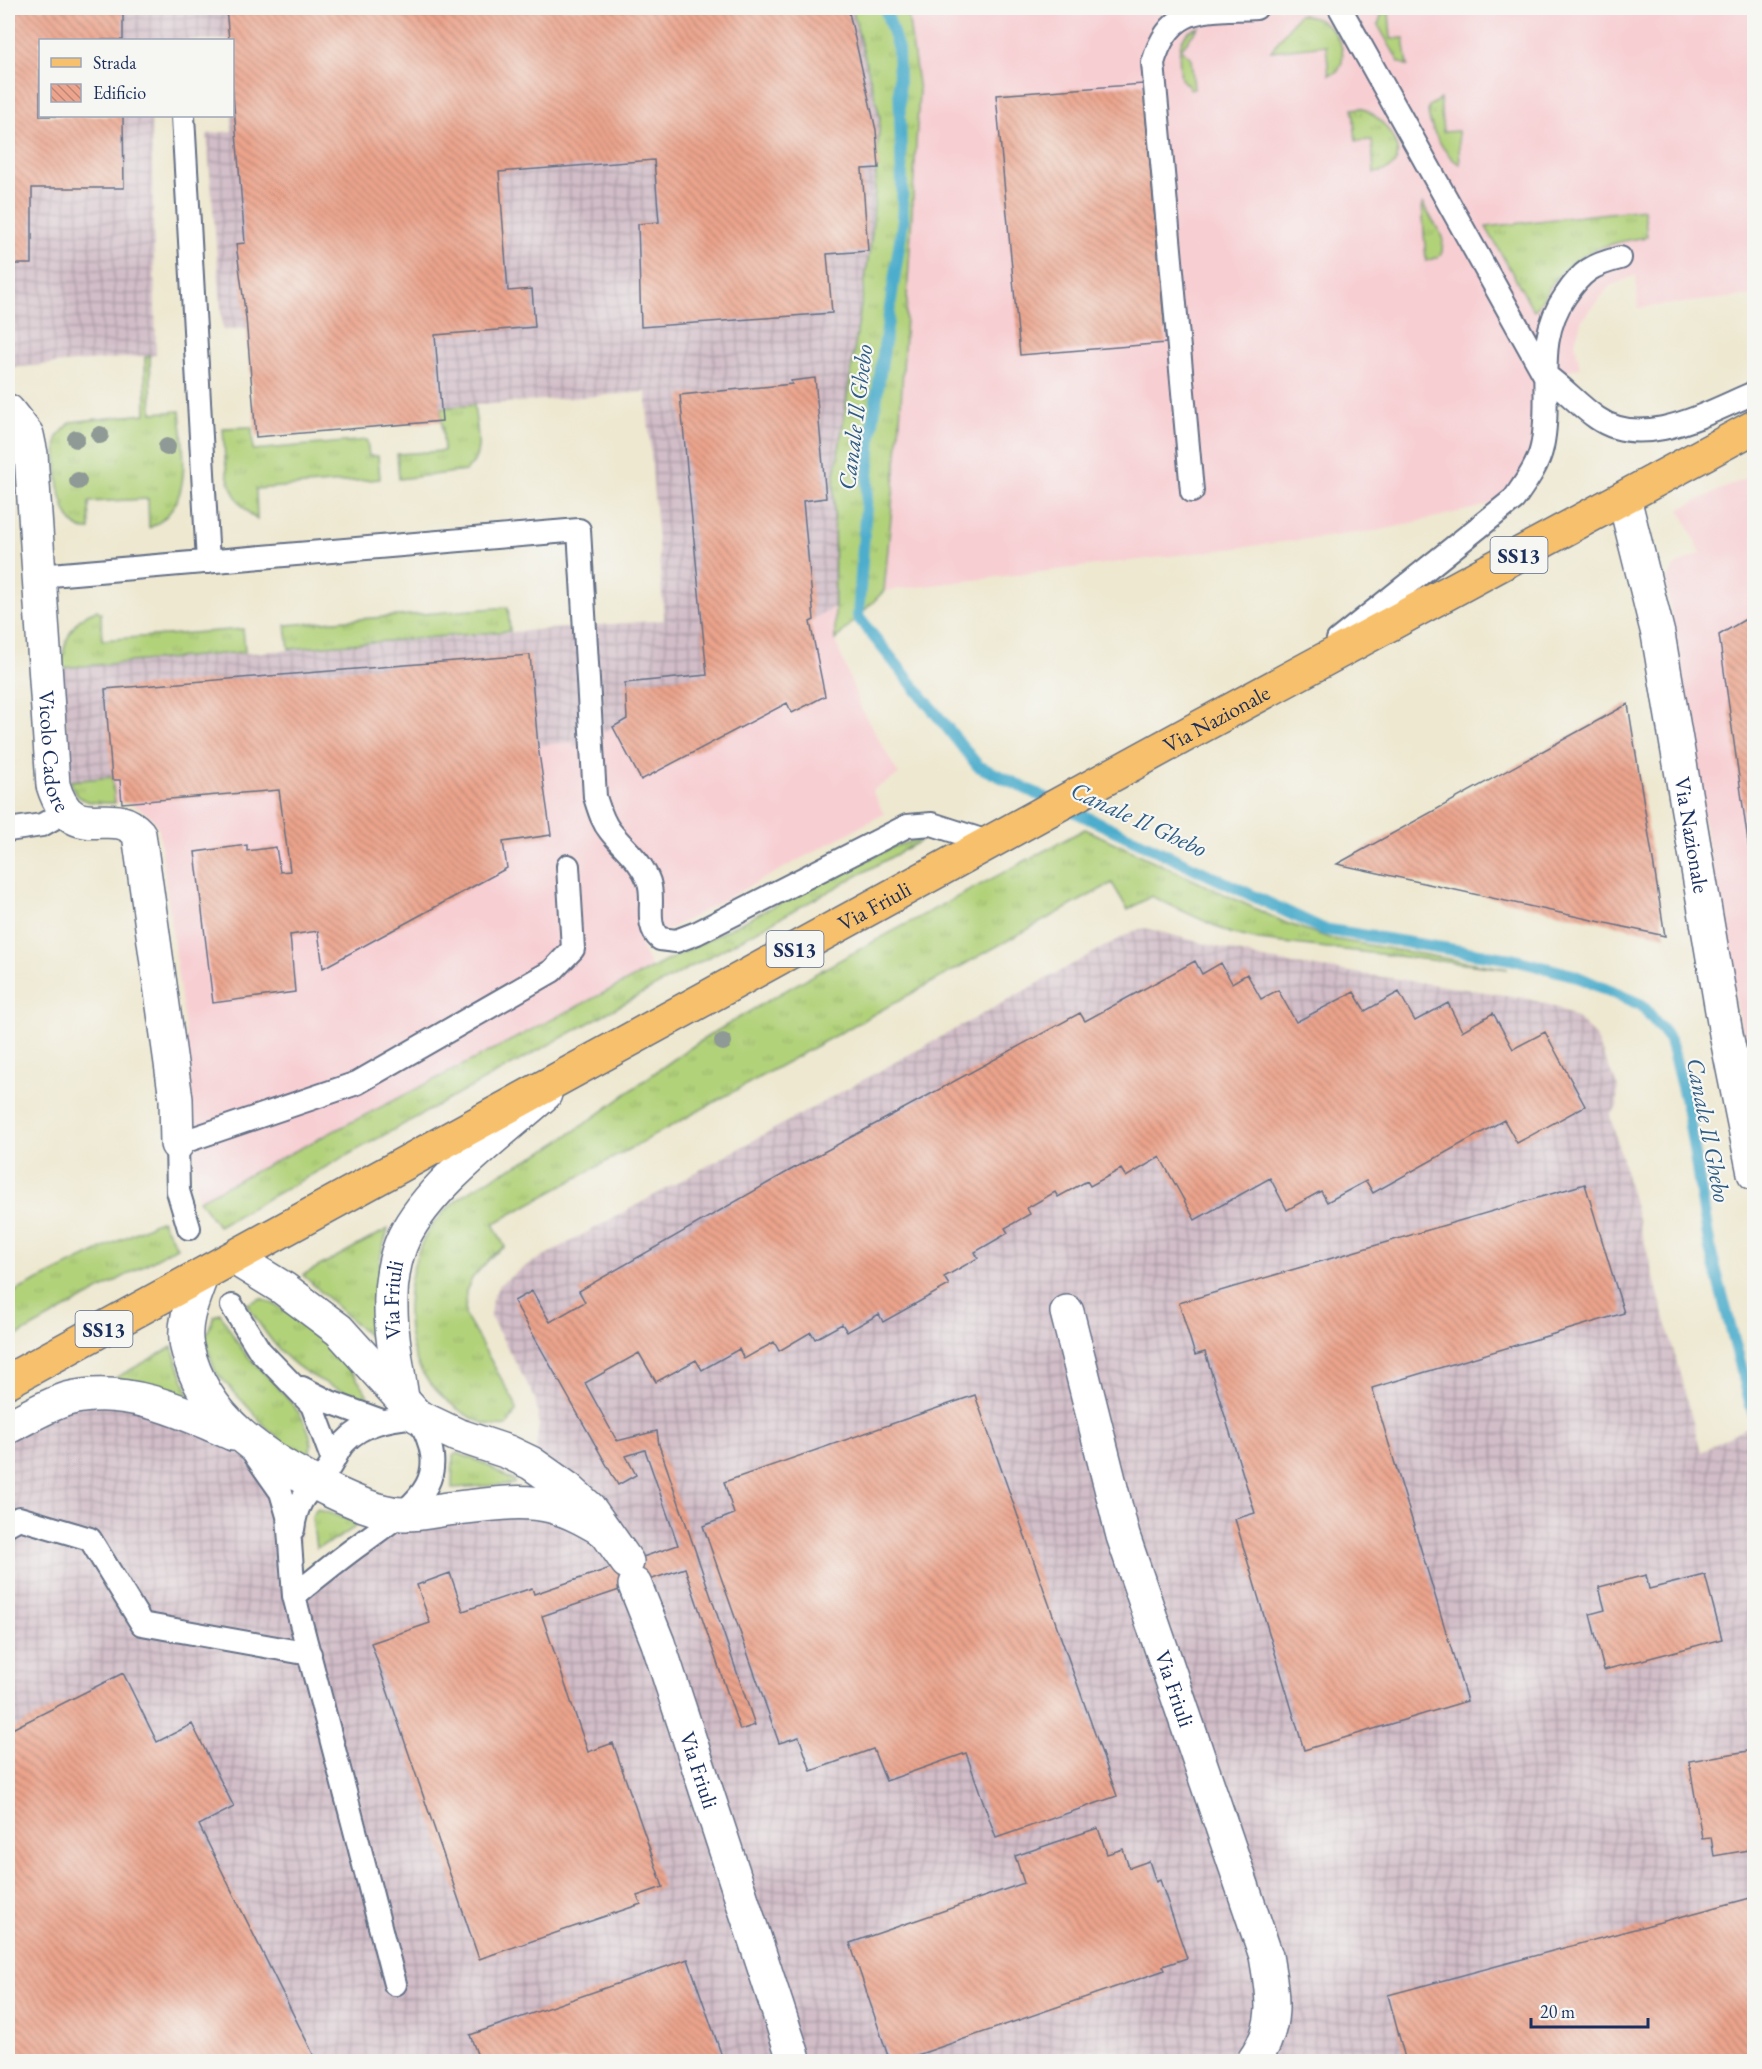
<svg xmlns="http://www.w3.org/2000/svg" width="1762" height="2069" font-family="'EB Garamond',serif">
  <style>
    .built { fill: #f7cfd3 }
    .industrial { fill: url(#industrial-grid) }
    .grass { fill: url(#grass-tufts); stroke: #66806c; stroke-width: 1.5 }
    .lines { fill: none; stroke-linecap: round; stroke-linejoin: round }
    .stream { stroke: #4dadcc; stroke-width: 12 }
    .building { fill: url(#building-back-hatch) }
    .lane-casing { stroke: #657086; stroke-width: 26 }
    .street-casing { stroke: #657086; stroke-width: 36 }
    .primary-casing { stroke: #657086; stroke-width: 36 }
    .lane { stroke: #fff; stroke-width: 22 }
    .street { stroke: #fff; stroke-width: 33 }
    .primary { stroke: #f7c06c; stroke-width: 33 }
    .tree { fill: #8f9995 }
    .labels { text-anchor: middle; dominant-baseline: central; stroke-width: 4.5; stroke-linejoin: round; paint-order: stroke }
    .shield { fill: #f6f6f2; stroke: #5d6b8a; stroke-width: 1.5 }
    .shield-label { font-size: 21px; font-weight: bold; fill: #1b2f5e }
    .street-label { font-size: 22px; fill: #1b2f5e; stroke: #f6f6f2 }
    .water-label { font-size: 24px; font-style: italic; fill: #2c5b84; stroke: #f6f6f2 }
  </style>
  <defs>
    <pattern id="industrial-grid" width="8" height="8" patternUnits="userSpaceOnUse" patternTransform="scale(1.5)"><rect width="8" height="8" fill="#d2bdc7"/><path d="M0 4h8M4 0v8" fill="none" stroke="#aa9aa5"/></pattern>
    <pattern id="grass-tufts" width="24" height="20" patternUnits="userSpaceOnUse" patternTransform="scale(1.5)"><rect width="24" height="20" fill="#b2d27a"/><path d="M3 7l-1-3M5 7V3M7 7l1-3M15 17l-1-3M17 17v-4M19 17l1-3" fill="none" stroke="#98b56c"/></pattern>
    <pattern id="building-back-hatch" width="6" height="6" patternUnits="userSpaceOnUse" patternTransform="scale(1.5)"><rect width="6" height="6" fill="#eca48c"/><path d="M-1 5l2 2M0 0l6 6M5-1l2 2" fill="none" stroke="#be8676"/></pattern>
  </defs>
  <rect width="100%" height="100%" fill="#f6f6f2"/>
  <filter id="ink" filterUnits="userSpaceOnUse"><feTurbulence type="fractalNoise" baseFrequency=".0167" numOctaves="2"/><feDisplacementMap in="SourceGraphic" scale="12" xChannelSelector="R" yChannelSelector="G"/><feConvolveMatrix kernelMatrix="1 2 1 2 8 2 1 2 1" color-interpolation-filters="sRGB"/></filter>
  <filter id="wash" filterUnits="userSpaceOnUse"><feTurbulence type="fractalNoise" baseFrequency=".008" numOctaves="4" result="noise"/><feDisplacementMap in="SourceGraphic" scale="24" xChannelSelector="R" yChannelSelector="G"/><feGaussianBlur stdDeviation="1.35" result="paint"/><feColorMatrix in="noise" values="0 0 0 0 0 0 0 0 0 0 0 0 0 0 0 0 0 1.4 0 .05"/><feComposite in="paint" operator="in"/></filter>
  <g filter="url(#wash)">
    <rect width="100%" height="100%" fill="#eee8d0"/>
    <path class="built" d="M 907,8 L 1754,8 L 1754,295 L 1638,308 L 1636,275 L 1610,286 L 1582,319 L 1575,342 L 1580,368 L 1544,374 L 1544,421 L 1514,499 L 1382,530 L 884,591 L 899,432 L 919,91 Z
      M 1754,474 L 1754,1173 L 1743,1034 L 1723,941 L 1666,582 L 1674,567 L 1701,553 L 1680,509 Z
      M 835,607 L 835,640 L 862,710 L 899,775 L 872,790 L 884,814 L 640,945 L 652,968 L 199,1200 L 195,1187 L 190,1067 L 159,830 L 152,818 L 139,808 L 126,802 L 115,803 L 112,780 L 573,742 L 574,747 Z"/>
    <path class="industrial" d="M 8,8 L 852,8 L 880,117 L 872,234 L 834,482 L 835,607 L 574,748 L 573,742 L 120,780 L 112,780 L 112,777 L 70,781 L 62,668 L 664,620 L 646,392 L 441,408 L 442,421 L 256,437 L 247,328 L 223,330 L 207,134 L 232,131 L 232,40 L 40,40 L 40,116 L 151,116 L 156,355 L 8,368 Z
      M 1145,928 L 1268,960 L 1526,998 L 1556,1007 L 1577,1018 L 1594,1035 L 1618,1087 L 1617,1107 L 1610,1115 L 1701,1452 L 1754,1423 L 1754,2061 L 8,2061 L 8,1427 L 65,1400 L 174,1408 L 303,1495 L 294,1595 L 389,1522 L 550,1506 L 536,1447 L 539,1425 L 535,1398 L 490,1316 L 492,1299 L 500,1284 L 526,1266 L 1131,932 Z"/>
    <path class="grass" d="M 852,8 L 907,8 L 919,91 L 900,421 L 884,591 L 835,640 L 834,482 L 872,234 L 880,117 Z
      M 1389,12 L 1391,39 L 1404,38 L 1408,66 L 1399,62 L 1378,25 L 1382,13 Z
      M 1298,15 C 1325,13 1354,45 1338,71 L 1329,75 L 1326,45 L 1271,51 Z
      M 1199,27 L 1181,49 L 1191,58 L 1194,89 L 1191,89 L 1181,79 C 1179,59 1174,34 1199,27 Z
      M 1440,99 L 1443,132 L 1458,131 L 1460,164 C 1446,159 1424,120 1429,106 Z
      M 1360,108 C 1382,112 1424,168 1374,173 L 1372,140 L 1356,141 L 1353,109 Z
      M 1422,203 L 1443,237 L 1442,252 L 1438,257 L 1426,261 Z
      M 1644,209 L 1647,237 C 1611,242 1579,250 1555,280 C 1547,289 1542,304 1534,311 L 1486,227 Z
      M 150,356 L 152,413 L 180,411 C 183,451 195,507 149,528 L 148,499 L 89,502 L 90,530 C 57,533 55,460 57,437 L 71,422 L 146,414 L 145,357 Z
      M 474,405 C 476,426 486,458 465,471 L 399,479 L 397,454 L 444,451 L 441,408 Z
      M 252,427 L 253,450 L 367,440 L 369,456 L 378,456 L 380,479 L 256,489 L 257,520 C 223,493 226,468 223,428 Z
      M 508,607 L 510,631 L 289,649 L 286,625 Z
      M 97,610 L 101,613 L 102,640 L 243,629 L 245,652 L 62,668 C 62,644 72,617 97,610 Z
      M 112,777 L 115,803 C 93,803 76,805 70,781 Z
      M 1085,829 L 1286,923 L 1332,939 L 1508,969 L 1259,940 L 1230,933 L 1151,896 L 1128,910 L 1112,883 L 493,1224 L 505,1247 L 494,1254 L 473,1277 L 466,1291 L 465,1315 L 515,1403 L 516,1411 L 507,1426 C 479,1430 446,1403 429,1382 C 397,1344 404,1261 434,1223 C 464,1185 511,1171 550,1147 C 607,1112 657,1067 715,1032 C 835,959 961,896 1085,829 Z
      M 928,837 L 218,1226 L 199,1200 L 807,889 L 895,846 Z
      M 161,1220 L 177,1247 L 8,1341 L 8,1295 Z
      M 388,1229 L 380,1258 L 377,1344 L 303,1275 Z
      M 261,1298 C 302,1316 334,1344 359,1382 C 363,1388 369,1395 369,1402 C 303,1374 285,1367 247,1304 Z
      M 220,1313 C 228,1326 235,1341 245,1353 C 261,1372 328,1428 307,1456 L 284,1443 L 267,1428 L 215,1371 L 205,1339 L 214,1316 Z
      M 172,1347 L 190,1398 L 115,1379 L 117,1377 Z
      M 457,1453 L 483,1463 L 514,1481 L 514,1484 L 452,1488 L 453,1456 Z
      M 317,1509 L 356,1522 L 357,1526 L 335,1540 L 316,1548 L 312,1516 Z"/>
    <g class="lines">
      <path class="stream" d="M 885,8 L 898,49 L 903,220 L 871,435 L 858,617 L 978,766 L 1323,929 L 1511,959 L 1573,975 L 1642,1005 L 1670,1040 L 1687,1106 L 1710,1249 L 1754,1416"/>
    </g>
    <g id="blocks">
      <path class="building" d="M 8,8 L 123,8 L 123,40 L 40,40 L 40,116 L 123,116 L 124,188 L 32,188 L 32,264 L 8,264 Z
        M 226,8 L 848,8 L 876,130 L 879,168 L 862,169 L 868,251 L 827,254 L 832,313 L 641,327 L 638,224 L 659,222 L 654,160 L 499,172 L 508,291 L 532,289 L 535,327 L 435,335 L 442,421 L 256,437 L 246,318 L 236,244 L 245,243 L 232,83 L 232,40 L 229,40 Z
        M 1143,84 L 1166,343 L 1020,355 L 996,95 Z
        M 815,378 L 826,498 L 803,501 L 814,620 L 810,622 L 825,696 L 792,713 L 787,703 L 641,780 L 613,727 L 627,719 L 625,683 L 707,675 L 680,395 L 792,384 L 791,381 Z
        M 1754,614 L 1754,878 L 1753,878 L 1719,635 Z
        M 530,655 L 538,746 L 551,835 L 503,842 L 507,868 L 323,968 L 318,931 L 290,935 L 295,992 L 213,1003 L 195,852 L 247,845 L 247,851 L 276,847 L 280,872 L 290,871 L 279,790 L 122,803 L 120,780 L 112,780 L 105,689 Z
        M 1628,704 L 1665,936 L 1337,864 Z
        M 1195,961 L 1202,974 L 1221,963 L 1232,983 L 1247,974 L 1261,999 L 1278,990 L 1296,1022 L 1354,992 L 1365,1011 L 1399,992 L 1415,1021 L 1448,1003 L 1462,1031 L 1493,1013 L 1513,1049 L 1545,1032 L 1585,1106 L 1517,1143 L 1504,1120 L 1373,1193 L 1366,1181 L 1327,1202 L 1321,1191 L 1287,1210 L 1270,1178 L 1195,1220 L 1160,1157 L 1126,1177 L 1121,1169 L 1090,1186 L 1087,1181 L 1058,1197 L 1055,1192 L 1027,1208 L 1030,1214 L 1005,1228 L 1008,1233 L 975,1252 L 978,1258 L 944,1277 L 949,1285 L 883,1322 L 879,1314 L 847,1332 L 842,1324 L 815,1339 L 811,1332 L 779,1351 L 774,1342 L 744,1359 L 739,1349 L 702,1370 L 696,1360 L 656,1382 L 639,1353 L 585,1383 L 617,1441 L 657,1431 L 659,1445 L 755,1725 L 740,1730 L 685,1568 L 542,1616 L 588,1752 L 613,1743 L 663,1887 L 637,1896 L 641,1904 L 479,1959 L 371,1643 L 430,1623 L 417,1585 L 450,1573 L 463,1611 L 532,1588 L 534,1594 L 678,1545 L 645,1450 L 626,1456 L 636,1475 L 618,1485 L 514,1301 L 532,1291 L 550,1322 L 585,1302 L 579,1291 L 796,1167 L 1080,1013 L 1085,1021 Z
        M 1585,1184 L 1624,1313 L 1372,1388 L 1467,1701 L 1304,1750 L 1235,1519 L 1255,1513 L 1205,1352 L 1195,1355 L 1179,1303 Z
        M 975,1395 L 1117,1796 L 996,1838 L 966,1753 L 886,1781 L 873,1749 L 811,1771 L 799,1737 L 779,1743 L 703,1526 L 734,1514 L 724,1482 Z
        M 1646,1575 L 1649,1589 L 1705,1575 L 1722,1639 L 1604,1670 L 1590,1614 L 1605,1610 L 1599,1587 Z
        M 123,1673 L 157,1742 L 192,1724 L 234,1807 L 199,1825 L 317,2062 L 8,2062 L 8,1731 Z
        M 1754,1750 L 1754,1849 L 1714,1856 L 1711,1837 L 1702,1838 L 1689,1761 Z
        M 1098,1828 L 1107,1854 L 1123,1849 L 1129,1868 L 1149,1861 L 1156,1882 L 1160,1880 L 1187,1958 L 1163,1966 L 1165,1970 L 897,2062 L 890,2062 L 850,1943 L 1024,1883 L 1015,1856 Z
        M 1754,1897 L 1754,2062 L 1406,2062 L 1388,1995 Z
        M 688,1959 L 724,2062 L 480,2062 L 470,2035 Z"/>
    </g>
  </g>
  <g filter="url(#ink)">
    <use href="#blocks" fill-opacity="0" stroke="#657086" stroke-width="1.5"/>
    <g class="lines">
      <g class="lane-casing">
        <path id="lane" d="M 1340,8 L 1544,374 C 1563,387 1578,405 1597,418 C 1644,451 1710,411 1754,393
          M 183,116 L 208,562
          M 1192,491 L 1153,63 C 1170,4 1203,11 1256,8
          M 39,576 L 579,530 L 595,797 C 599,809 602,821 610,831 C 624,849 641,860 649,882 C 655,901 644,925 660,939 L 676,941 L 697,933 L 907,826 L 932,824 L 991,843
          M 1338,640 L 1514,499 C 1525,483 1538,466 1542,447 C 1553,395 1532,342 1566,295 C 1582,271 1592,265 1620,258
          M 8,830 L 42,825 L 65,812
          M 189,1228 L 178,1191 L 177,1144 L 357,1083 L 552,971 L 573,949 L 568,866
          M 232,1306 L 260,1351 L 312,1405 L 333,1461
          M 302,1388 L 330,1402 L 382,1421
          M 255,1455 L 281,1492 L 288,1516 L 294,1596 L 395,1984
          M 8,1524 L 19,1518 L 90,1539 L 142,1624 L 310,1654
          M 293,1529 C 297,1498 308,1493 327,1471 C 334,1462 337,1451 344,1443 C 363,1422 391,1419 417,1416 C 457,1483 413,1505 363,1542 C 339,1559 317,1577 294,1596"/>
      </g>
      <g class="street-casing">
        <g id="street">
          <path id="s1" d="M 8,411 L 27,435 L 31,454 L 53,785 C 73,850 111,801 139,834 L 176,1099 L 177,1144"/>
          <path id="s2" d="M 1624,498 L 1658,634 L 1726,1034 L 1754,1173"/>
          <path d="M 234,1258 L 283,1288 L 339,1330 L 417,1416 L 457,1435 L 508,1452 L 531,1463 L 568,1489 L 589,1508 L 627,1562"/>
          <path d="M 201,1277 C 193,1299 182,1323 187,1347 C 203,1420 267,1460 329,1490 C 350,1500 378,1513 402,1514 C 417,1515 433,1511 447,1509 C 480,1506 519,1498 551,1506 C 571,1511 588,1521 605,1531"/>
          <path id="s3" d="M 1067,1312 L 1123,1536 L 1266,1956 C 1273,1996 1279,2026 1253,2062"/>
          <path id="s4" d="M 402,1398 C 398,1369 391,1338 391,1308 C 390,1285 394,1258 404,1237 C 430,1184 500,1134 545,1094"/>
          <path d="M 8,1427 C 26,1418 47,1405 67,1399 C 123,1384 182,1411 233,1434"/>
          <path id="s5" d="M 635,1585 L 658,1643 L 795,2062"/>
        </g>
      </g>
      <g class="primary-casing">
        <g id="primary">
          <path id="s6" d="M 8,1381 L 1200,727 L 1754,427"/>
        </g>
      </g>
      <use href="#lane" class="lane"/>
      <use href="#street" class="street"/>
      <use href="#primary" class="primary"/>
    </g>
    <g class="tree">
      <circle cx="100" cy="435" r="9"/>
      <circle cx="76" cy="439" r="9"/>
      <circle cx="167" cy="447" r="9"/>
      <circle cx="78" cy="481" r="9"/>
      <circle cx="723" cy="1042" r="9"/>
    </g>
  </g>
  <g class="labels">
    <g class="shield">
      <rect x="1490.5" y="537" width="57" height="36" rx="4.5"/>
      <rect x="766.5" y="931" width="57" height="36" rx="4.5"/>
      <rect x="75.5" y="1311" width="57" height="36" rx="4.5"/>
    </g>
    <g class="shield-label">
      <text x="1519" y="555">SS13</text>
      <text x="795" y="949">SS13</text>
      <text x="104" y="1329">SS13</text>
    </g>
    <g class="street-label">
      <text stroke="none"><textPath href="#s6" startOffset="1378">Via Nazionale</textPath></text>
      <text stroke="none"><textPath href="#s1" startOffset="348">Vicolo Cadore</textPath></text>
      <text stroke="none"><textPath href="#s2" startOffset="344">Via Nazionale</textPath></text>
      <text stroke="none"><textPath href="#s6" startOffset="988">Via Friuli</textPath></text>
      <text stroke="none"><textPath href="#s4" startOffset="99">Via Friuli</textPath></text>
      <text stroke="none"><textPath href="#s3" startOffset="392">Via Friuli</textPath></text>
      <text stroke="none"><textPath href="#s5" startOffset="196">Via Friuli</textPath></text>
    </g>
    <g class="water-label">
      <text transform="translate(855 417) rotate(-83)">Canale Il Ghebo</text>
      <text transform="translate(1139 819) rotate(25)">Canale Il Ghebo</text>
      <text transform="translate(1709 1130) rotate(79)">Canale Il Ghebo</text>
    </g>
  </g>
  <rect width="1762" height="2069" fill="none" stroke="#f6f6f2" stroke-width="30"/>
  <rect x="39" y="39" width="195" height="78" fill="#f6f6f2" stroke="#9ea6b7" stroke-width="1.5"/>
  <rect x="51" y="58" width="30" height="9" fill="#f7c06c" stroke="#9ea6b7" stroke-width="1.5"/>
  <text x="93" y="69" font-size="18" fill="#1b2f5e">Strada</text>
  <rect x="51" y="84" width="30" height="18" fill="url(#building-back-hatch)" stroke="#9ea6b7" stroke-width="1.5"/>
  <text x="93" y="99" font-size="18" fill="#1b2f5e">Edificio</text>
  <path d="M1531 2018v9h117v-9" fill="none" stroke="#1b2f5e" stroke-width="3"/>
  <text x="1540" y="2018" font-size="18" fill="#1b2f5e" stroke="#f6f6f2" stroke-width="4.5" paint-order="stroke">20 m</text>
</svg>
